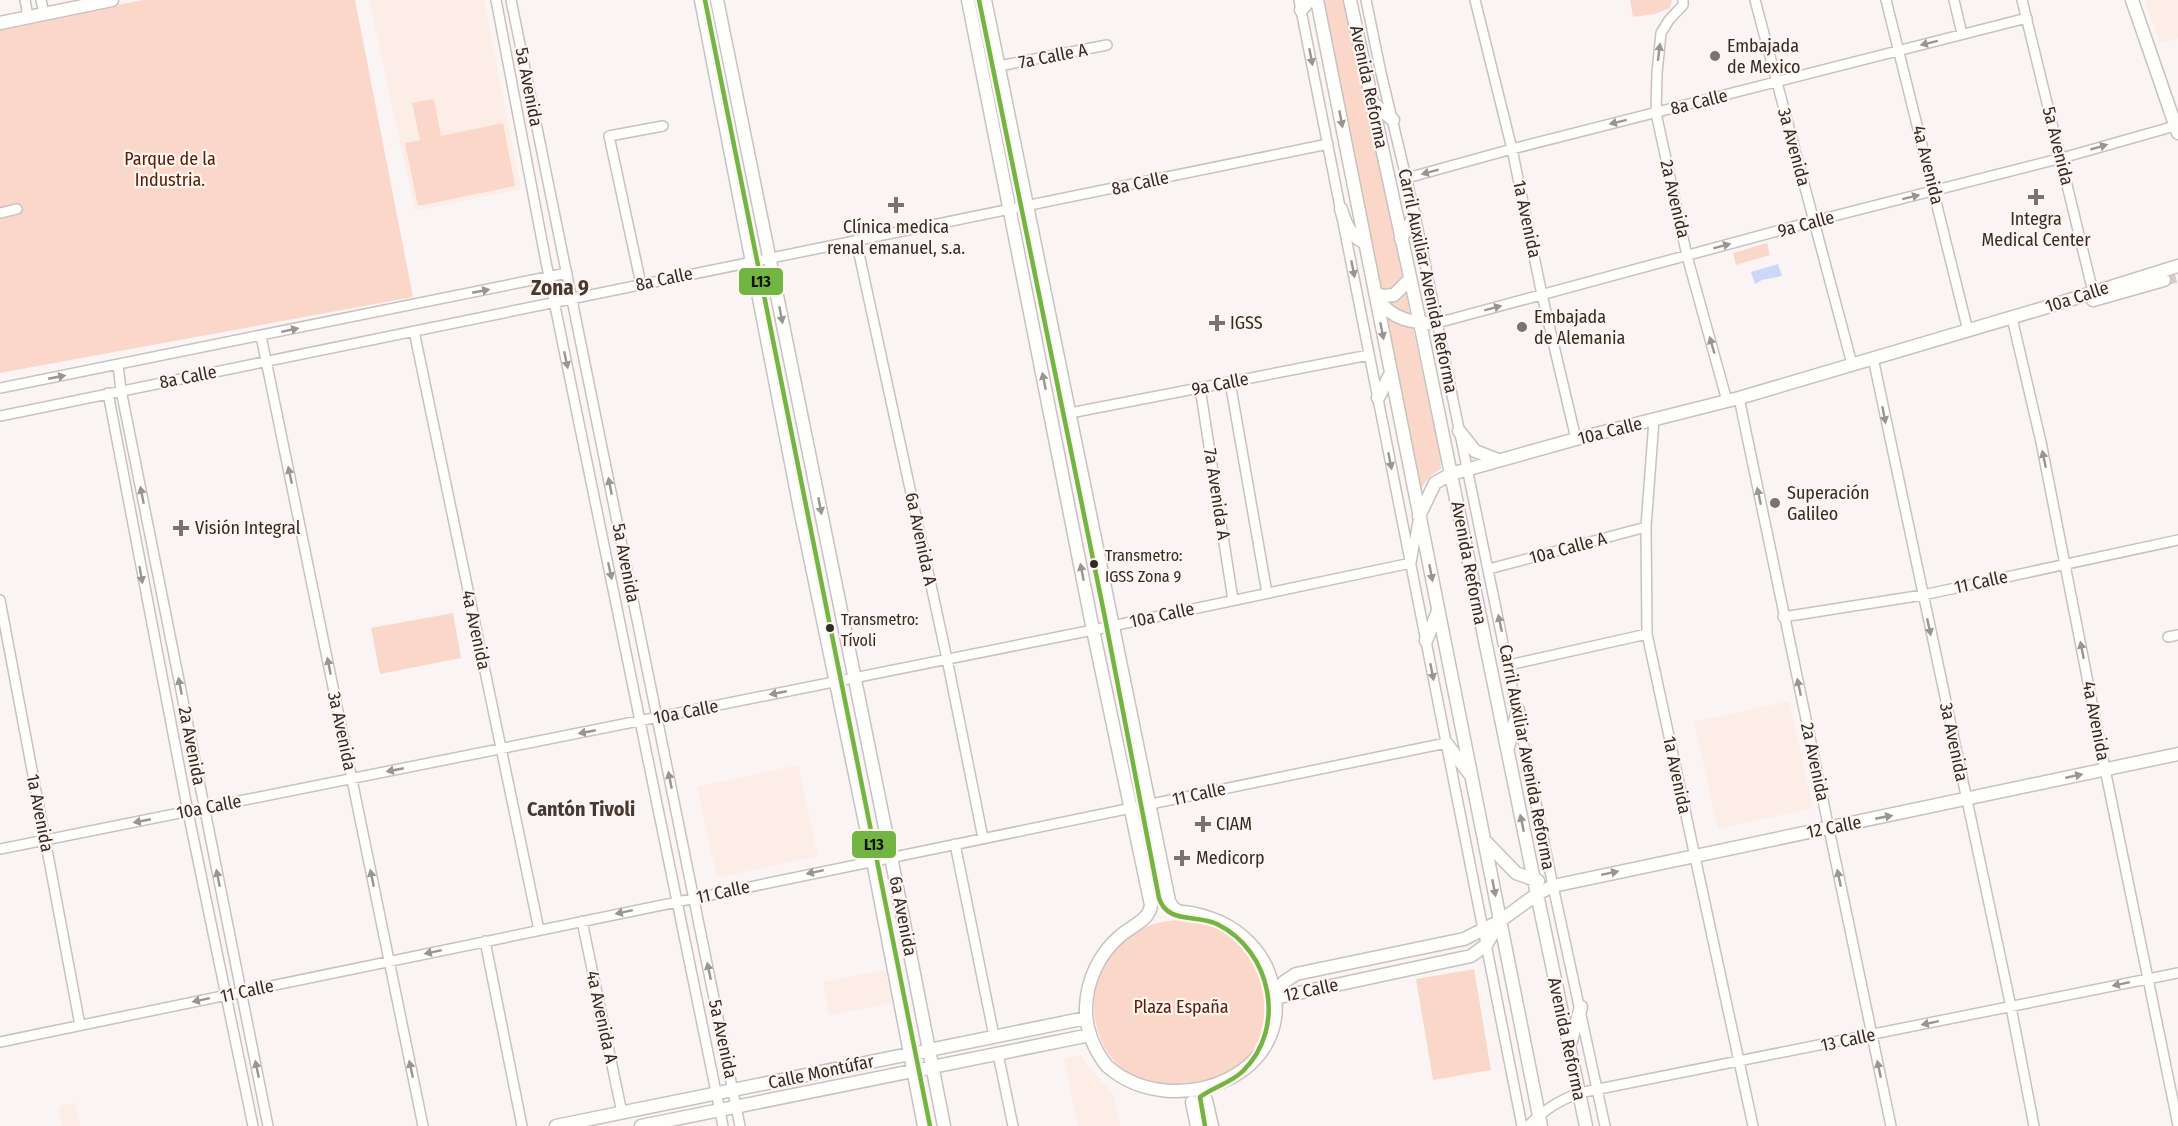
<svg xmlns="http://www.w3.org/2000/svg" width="2178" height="1126" font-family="'Fira Sans Condensed',sans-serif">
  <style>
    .built { fill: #fdede7 }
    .green { fill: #fbd7c9 }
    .water { fill: #cbd8f7 }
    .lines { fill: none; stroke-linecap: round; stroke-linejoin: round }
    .major-tunnel { stroke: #d2cdcb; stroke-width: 12; stroke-dasharray: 12 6; stroke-linecap: butt }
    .minor-casing { stroke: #c7c2c1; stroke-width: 12 }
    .major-casing { stroke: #c7c2c1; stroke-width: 15 }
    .minor { stroke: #fefefd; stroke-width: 9 }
    .major { stroke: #fefefd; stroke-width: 12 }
    .bus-1-casing { stroke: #fef4f0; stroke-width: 9 }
    .bus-1 { stroke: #73b542; stroke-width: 4.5 }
    .oneway { fill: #989593 }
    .poi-dot { fill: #787270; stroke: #fef4f0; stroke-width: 2 }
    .bus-dot { fill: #322c29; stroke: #fef4f0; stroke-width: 2 }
    .labels { text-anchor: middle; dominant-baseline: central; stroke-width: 4.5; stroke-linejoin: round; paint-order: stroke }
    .bus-label { font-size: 16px; fill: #322c29; stroke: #fef4f0; text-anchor: start }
    .poi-label { font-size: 18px; fill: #322c29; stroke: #fef4f0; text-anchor: start }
    .street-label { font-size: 18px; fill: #322c29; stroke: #fef4f0 }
    .park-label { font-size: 18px; fill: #552106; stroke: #fef4f0 }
    .neighbourhood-label { font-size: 20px; font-weight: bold; fill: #463934; stroke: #fef4f0 }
    .quarter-label { font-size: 21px; font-weight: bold; fill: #463934; stroke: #fef4f0 }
    .line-badge { stroke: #fef4f0; stroke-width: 2 }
    .pale-badge-label { font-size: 16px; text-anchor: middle; font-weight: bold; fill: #111 }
  </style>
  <rect width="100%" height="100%" fill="#faf5f4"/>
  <path class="built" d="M 369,0 L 484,0 L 521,189 L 415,211 Z
    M 2145,0 L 2178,0 L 2178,38 L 2160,44 Z
    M 1789,701 L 1813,808 L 1718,829 L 1694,722 Z
    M 798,765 L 818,856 L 717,878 L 697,787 Z
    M 885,970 L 893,1003 L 829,1015 L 823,982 Z
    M 1081,1055 L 1085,1063 L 1114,1095 L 1120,1126 L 1078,1126 L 1064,1059 Z
    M 75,1103 L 80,1126 L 62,1126 L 59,1106 Z"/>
  <path class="green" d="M 143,0 L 355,0 L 413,297 L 0,373 L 0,28 Z
    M 1311,0 L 1344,0 L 1440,455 L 1441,469 C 1421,480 1417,497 1413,518 Z
    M 1630,0 L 1672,0 L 1670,8 L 1655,14 L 1633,17 Z
    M 434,99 L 441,136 L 503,123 L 515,186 L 418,206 L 405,143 L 420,140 L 412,103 Z
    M 1767,243 L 1770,255 L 1736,265 L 1733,253 Z
    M 453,613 L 461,658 L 380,674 L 371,628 Z
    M1094 1006a86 86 0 1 1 172 0a86 86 0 1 1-172 0Z
    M 1474,969 L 1491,1070 L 1433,1080 L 1416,979 Z"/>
  <path class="water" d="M 1778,264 L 1782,276 L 1762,280 L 1755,284 L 1751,272 Z"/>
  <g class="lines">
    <path class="major-tunnel" d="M 2164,280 L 2178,276"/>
    <g class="minor-casing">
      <path id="minor" d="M 25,0 L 28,17
        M 41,0 L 44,14
        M 496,0 L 546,262 L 723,1126
        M 511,0 L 740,1126
        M 1299,0 L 1522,1126
        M 1366,0 L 1381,73 L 1415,215 L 1553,886 L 1605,1126
        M 1475,0 L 1512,149 L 1542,295 L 1576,439
        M 1683,0 L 1683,5 L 1669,20 L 1661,33 L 1657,73 L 1656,113 L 1687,256 L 1727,401
        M 1755,0 L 1852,364
        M 1886,0 L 1968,331
        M 1954,0 L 1962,34
        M 2022,0 L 2093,292
        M 999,66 L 1107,45
        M 1407,178 L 1512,149 L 2027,18
        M 0,213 L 17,209
        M 856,240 L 947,659 L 983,838
        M 641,284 L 609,136 L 663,126
        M 2012,318 L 2041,442 L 2105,769 L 2178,1125
        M 1437,323 L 1818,220 L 2062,158 L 2175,126
        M 414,331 L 539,930
        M 261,336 L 423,1126
        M 1873,358 L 2011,1007 L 2034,1126
        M 118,365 L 121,390 L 268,1126
        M 1230,382 L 1267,593
        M 0,388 L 567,273
        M 1200,388 L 1233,600
        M 108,393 L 188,812 L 253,1126
        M 1739,398 L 1891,1126
        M 1070,413 L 1369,355
        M 0,416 L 1328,144
        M 1654,420 L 1646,527 L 1647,634 L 1753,1126
        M 1489,569 L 1646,527
        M 0,600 L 80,1025
        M 1783,617 L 1923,595 L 2178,540
        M 2168,637 L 2178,635
        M 1509,665 L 1647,634
        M 955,844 L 994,1036
        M 0,849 L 1093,630 L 1411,563 L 1418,521
        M 582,921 L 622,1113
        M 485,941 L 522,1126
        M 0,1042 L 1446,743
        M 998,1054 L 1013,1126
        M 1528,1126 C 1544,1110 1558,1101 1579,1093 L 2178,973"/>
    </g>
    <g class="major-casing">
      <path id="major" d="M 701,0 L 801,514 L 873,861 L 924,1126
        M 717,0 L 891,857 L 944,1126
        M 968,0 L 1093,630 L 1151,905 C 1149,921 1131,926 1120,936 C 1099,954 1087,980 1086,1007 C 1085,1028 1094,1050 1107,1066 C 1175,1126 1309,1072 1268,971 C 1260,950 1241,932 1222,923 C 1214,919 1204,916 1196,914 C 1190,912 1183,913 1178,911 C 1174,909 1171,905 1169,901 L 985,0
        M 1317,0 L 1541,1126
        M 1350,0 L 1420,323 L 1534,880 L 1586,1126
        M 2132,0 L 2178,133
        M 1301,10 L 1310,0
        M 0,23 L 112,0
        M 1372,102 L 1393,120
        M 1341,209 C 1346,226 1350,235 1365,243
        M 1401,239 L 1415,215
        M 1375,293 L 1382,296 L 1394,295 L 1410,279
        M 1378,299 C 1392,320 1413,323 1437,323
        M 2093,300 L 2164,280
        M 1378,398 L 1391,373
        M 1459,431 L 1475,451 L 1498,460
        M 1419,516 L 1435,483 L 1451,474 L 1576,439 L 1739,398 L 2047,307 L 2178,266
        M 1426,641 L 1438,611
        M 1446,743 L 1469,773
        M 1508,747 L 1518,710
        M 1486,842 L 1516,873 L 1538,881
        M 1275,998 L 1284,982 L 1296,974 L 1464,939 L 1500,921 L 1537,894 L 1553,886 L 2178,754
        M 1275,998 L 1471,956 L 1486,945 L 1500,921
        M 1570,1044 L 1581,1007
        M 1206,1100 L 1212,1126
        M 1192,1102 L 1197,1126
        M 556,1126 L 1086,1018
        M 641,1126 L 1090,1035"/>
    </g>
    <use href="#minor" class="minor"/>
    <use href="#major" class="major"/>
    <g class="bus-1-casing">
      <path id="bus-1" d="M 705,0 L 930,1126
        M 979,0 L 1104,613 L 1159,898 C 1167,924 1196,914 1217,924 C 1272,951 1287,1028 1243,1071 C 1231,1083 1213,1087 1200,1097 L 1205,1126"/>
    </g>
    <use href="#bus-1" class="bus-1"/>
  </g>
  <defs><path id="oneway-solid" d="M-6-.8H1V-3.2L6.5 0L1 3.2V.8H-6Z" transform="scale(1.5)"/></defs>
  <g class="oneway">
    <use href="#oneway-solid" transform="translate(1929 43) rotate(166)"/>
    <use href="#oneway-solid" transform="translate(1659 52) rotate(-83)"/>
    <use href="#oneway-solid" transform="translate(1311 57) rotate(79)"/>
    <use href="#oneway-solid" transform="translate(1341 119) rotate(79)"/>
    <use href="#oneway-solid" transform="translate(1618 122) rotate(166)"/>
    <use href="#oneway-solid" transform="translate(2099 147) rotate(-16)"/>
    <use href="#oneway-solid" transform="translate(1430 172) rotate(165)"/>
    <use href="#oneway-solid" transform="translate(1911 197) rotate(-14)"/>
    <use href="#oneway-solid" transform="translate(1722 246) rotate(-15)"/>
    <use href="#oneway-solid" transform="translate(1353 269) rotate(79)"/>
    <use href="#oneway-solid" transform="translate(481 291) rotate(-11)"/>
    <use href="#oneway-solid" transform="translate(1493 308) rotate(-15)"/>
    <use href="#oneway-solid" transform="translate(781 315) rotate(79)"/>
    <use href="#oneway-solid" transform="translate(290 330) rotate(-12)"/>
    <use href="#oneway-solid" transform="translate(1382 331) rotate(79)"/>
    <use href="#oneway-solid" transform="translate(1712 345) rotate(-106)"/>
    <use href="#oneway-solid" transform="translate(566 360) rotate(78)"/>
    <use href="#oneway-solid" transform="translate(57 377) rotate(-11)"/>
    <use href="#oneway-solid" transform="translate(1044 381) rotate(-101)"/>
    <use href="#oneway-solid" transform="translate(1884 415) rotate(79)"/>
    <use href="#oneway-solid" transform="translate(2044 459) rotate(-102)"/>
    <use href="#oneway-solid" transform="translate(1390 461) rotate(79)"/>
    <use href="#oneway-solid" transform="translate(290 475) rotate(-102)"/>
    <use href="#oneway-solid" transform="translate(610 486) rotate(-101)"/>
    <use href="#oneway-solid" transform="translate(142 495) rotate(-101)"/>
    <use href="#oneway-solid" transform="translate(1759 496) rotate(-102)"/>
    <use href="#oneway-solid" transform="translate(820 506) rotate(79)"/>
    <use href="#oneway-solid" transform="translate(610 571) rotate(78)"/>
    <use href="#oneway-solid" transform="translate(1082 572) rotate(-101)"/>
    <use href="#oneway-solid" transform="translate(1431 573) rotate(79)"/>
    <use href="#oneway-solid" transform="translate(141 575) rotate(80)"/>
    <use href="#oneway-solid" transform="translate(1500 623) rotate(-102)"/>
    <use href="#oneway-solid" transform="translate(1929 627) rotate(78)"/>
    <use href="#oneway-solid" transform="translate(2082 650) rotate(-101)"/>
    <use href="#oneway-solid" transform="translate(329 666) rotate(-101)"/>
    <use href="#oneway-solid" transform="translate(1432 672) rotate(79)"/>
    <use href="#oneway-solid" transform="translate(180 686) rotate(-101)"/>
    <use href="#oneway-solid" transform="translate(1799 687) rotate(-102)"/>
    <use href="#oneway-solid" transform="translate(778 693) rotate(169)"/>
    <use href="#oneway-solid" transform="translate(587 732) rotate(169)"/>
    <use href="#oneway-solid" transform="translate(395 770) rotate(169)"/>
    <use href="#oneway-solid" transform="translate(2074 776) rotate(-12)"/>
    <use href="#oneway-solid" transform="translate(670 780) rotate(-101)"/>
    <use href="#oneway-solid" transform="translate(1884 817) rotate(-11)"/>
    <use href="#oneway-solid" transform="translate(142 821) rotate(169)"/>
    <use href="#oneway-solid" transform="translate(1522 823) rotate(-102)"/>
    <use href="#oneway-solid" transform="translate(815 872) rotate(168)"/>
    <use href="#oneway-solid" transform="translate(1610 873) rotate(-12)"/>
    <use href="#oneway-solid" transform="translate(218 878) rotate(-101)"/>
    <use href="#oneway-solid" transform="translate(372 878) rotate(-102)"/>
    <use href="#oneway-solid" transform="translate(1839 878) rotate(-102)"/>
    <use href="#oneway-solid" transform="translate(1494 888) rotate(79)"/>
    <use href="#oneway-solid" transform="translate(624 912) rotate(168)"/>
    <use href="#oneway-solid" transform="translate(433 952) rotate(168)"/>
    <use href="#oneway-solid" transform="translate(709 971) rotate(-102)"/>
    <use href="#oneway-solid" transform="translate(2121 984) rotate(168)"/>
    <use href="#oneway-solid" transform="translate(201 1000) rotate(168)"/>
    <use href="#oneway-solid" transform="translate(1930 1023) rotate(168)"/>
    <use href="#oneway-solid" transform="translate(257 1069) rotate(-102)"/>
    <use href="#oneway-solid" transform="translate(411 1069) rotate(-102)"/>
    <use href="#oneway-solid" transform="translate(1879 1069) rotate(-102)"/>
  </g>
  <g class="poi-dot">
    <circle cx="1715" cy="56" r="6"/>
    <path d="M2033 188h6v6h6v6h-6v6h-6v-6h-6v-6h6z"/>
    <path d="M893 196h6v6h6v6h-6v6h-6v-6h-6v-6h6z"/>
    <path d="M1214 314h6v6h6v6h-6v6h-6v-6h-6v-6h6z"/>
    <circle cx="1522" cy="327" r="6"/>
    <circle cx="1775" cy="503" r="6"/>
    <path d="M178 519h6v6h6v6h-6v6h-6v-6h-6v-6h6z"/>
    <path d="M1200 815h6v6h6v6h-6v6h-6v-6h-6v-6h6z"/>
    <path d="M1179 849h6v6h6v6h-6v6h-6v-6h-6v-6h6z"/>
  </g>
  <g class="bus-dot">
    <circle cx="1094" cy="564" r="5"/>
    <circle cx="830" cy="628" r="5"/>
  </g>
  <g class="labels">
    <g class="bus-label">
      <text x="1105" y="555">Transmetro:<tspan x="1105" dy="21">IGSS Zona 9</tspan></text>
      <text x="841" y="619">Transmetro:<tspan x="841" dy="21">Tívoli</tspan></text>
    </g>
    <g class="poi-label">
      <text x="1727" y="46">Embajada<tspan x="1727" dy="21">de Mexico</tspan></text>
      <text x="2036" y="219" text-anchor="middle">Integra<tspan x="2036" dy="21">Medical Center</tspan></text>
      <text x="896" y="227" text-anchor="middle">Clínica medica<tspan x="896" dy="21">renal emanuel, s.a.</tspan></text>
      <text x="1534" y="317">Embajada<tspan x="1534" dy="21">de Alemania</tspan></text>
      <text x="1230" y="323">IGSS</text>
      <text x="1787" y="493">Superación<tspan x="1787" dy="21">Galileo</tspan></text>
      <text x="195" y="528">Visión Integral</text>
      <text x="1216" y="824">CIAM</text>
      <text x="1196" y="858">Medicorp</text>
    </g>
    <g class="street-label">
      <text transform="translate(1053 56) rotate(-11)">7a Calle A</text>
      <text transform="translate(529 87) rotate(79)">5a Avenida</text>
      <text transform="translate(1369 87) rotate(78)">Avenida Reforma</text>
      <text transform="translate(1699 102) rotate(-14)">8a Calle</text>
      <text transform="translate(2058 146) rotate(76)">5a Avenida</text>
      <text transform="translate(1794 147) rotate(75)">3a Avenida</text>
      <text transform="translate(1928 165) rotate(76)">4a Avenida</text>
      <text transform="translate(1140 183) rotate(-12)">8a Calle</text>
      <text transform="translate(1675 199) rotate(77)">2a Avenida</text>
      <text transform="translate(1527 219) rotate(78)">1a Avenida</text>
      <text transform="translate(1806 224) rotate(-15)">9a Calle</text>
      <text transform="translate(664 279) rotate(-12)">8a Calle</text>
      <text transform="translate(1428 281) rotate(78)">Carril Auxiliar Avenida Reforma</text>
      <text transform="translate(2077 297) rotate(-18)">10a Calle</text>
      <text transform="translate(188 377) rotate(-11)">8a Calle</text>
      <text transform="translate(1220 384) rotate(-11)">9a Calle</text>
      <text transform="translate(1610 431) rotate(-14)">10a Calle</text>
      <text transform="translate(1217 494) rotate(81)">7a Avenida A</text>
      <text transform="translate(921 539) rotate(78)">6a Avenida A</text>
      <text transform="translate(1568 548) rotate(-15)">10a Calle A</text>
      <text transform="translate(626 563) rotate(79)">5a Avenida</text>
      <text transform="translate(1469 563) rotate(79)">Avenida Reforma</text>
      <text transform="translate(1981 582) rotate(-12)">11 Calle</text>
      <text transform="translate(1162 615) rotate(-12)">10a Calle</text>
      <text transform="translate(476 630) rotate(78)">4a Avenida</text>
      <text transform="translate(686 712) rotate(-11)">10a Calle</text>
      <text transform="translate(2096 721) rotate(79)">4a Avenida</text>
      <text transform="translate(342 731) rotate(78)">3a Avenida</text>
      <text transform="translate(1954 742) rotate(78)">3a Avenida</text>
      <text transform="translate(192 746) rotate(79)">2a Avenida</text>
      <text transform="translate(1527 757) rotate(79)">Carril Auxiliar Avenida Reforma</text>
      <text transform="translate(1815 762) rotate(78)">2a Avenida</text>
      <text transform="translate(1677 775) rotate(78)">1a Avenida</text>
      <text transform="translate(1199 794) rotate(-12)">11 Calle</text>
      <text transform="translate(209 807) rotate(-11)">10a Calle</text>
      <text transform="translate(40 813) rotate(79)">1a Avenida</text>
      <text transform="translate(1834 827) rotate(-11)">12 Calle</text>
      <text transform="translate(723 892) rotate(-12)">11 Calle</text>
      <text transform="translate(903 916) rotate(79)">6a Avenida</text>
      <text transform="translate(1311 990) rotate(-12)">12 Calle</text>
      <text transform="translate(247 991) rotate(-12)">11 Calle</text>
      <text transform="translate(602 1017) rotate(78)">4a Avenida A</text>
      <text transform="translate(723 1039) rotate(78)">5a Avenida</text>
      <text transform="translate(1567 1039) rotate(78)">Avenida Reforma</text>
      <text transform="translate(1848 1040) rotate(-12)">13 Calle</text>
      <text transform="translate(821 1072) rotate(-12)">Calle Montúfar</text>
    </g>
    <g class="park-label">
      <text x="170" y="159">Parque de la<tspan x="170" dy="21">Industria.</tspan></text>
      <text x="1181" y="1007">Plaza España</text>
    </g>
    <g class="neighbourhood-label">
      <text x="581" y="809">Cantón Tivoli</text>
    </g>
    <g class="quarter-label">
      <text x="560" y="288">Zona 9</text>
    </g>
  </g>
  <g class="line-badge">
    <rect x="738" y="267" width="46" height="29" rx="6" fill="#73b542"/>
    <rect x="851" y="830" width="46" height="29" rx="6" fill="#73b542"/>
  </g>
  <g class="pale-badge-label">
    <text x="761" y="287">L13</text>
    <text x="874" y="850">L13</text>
  </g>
</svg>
